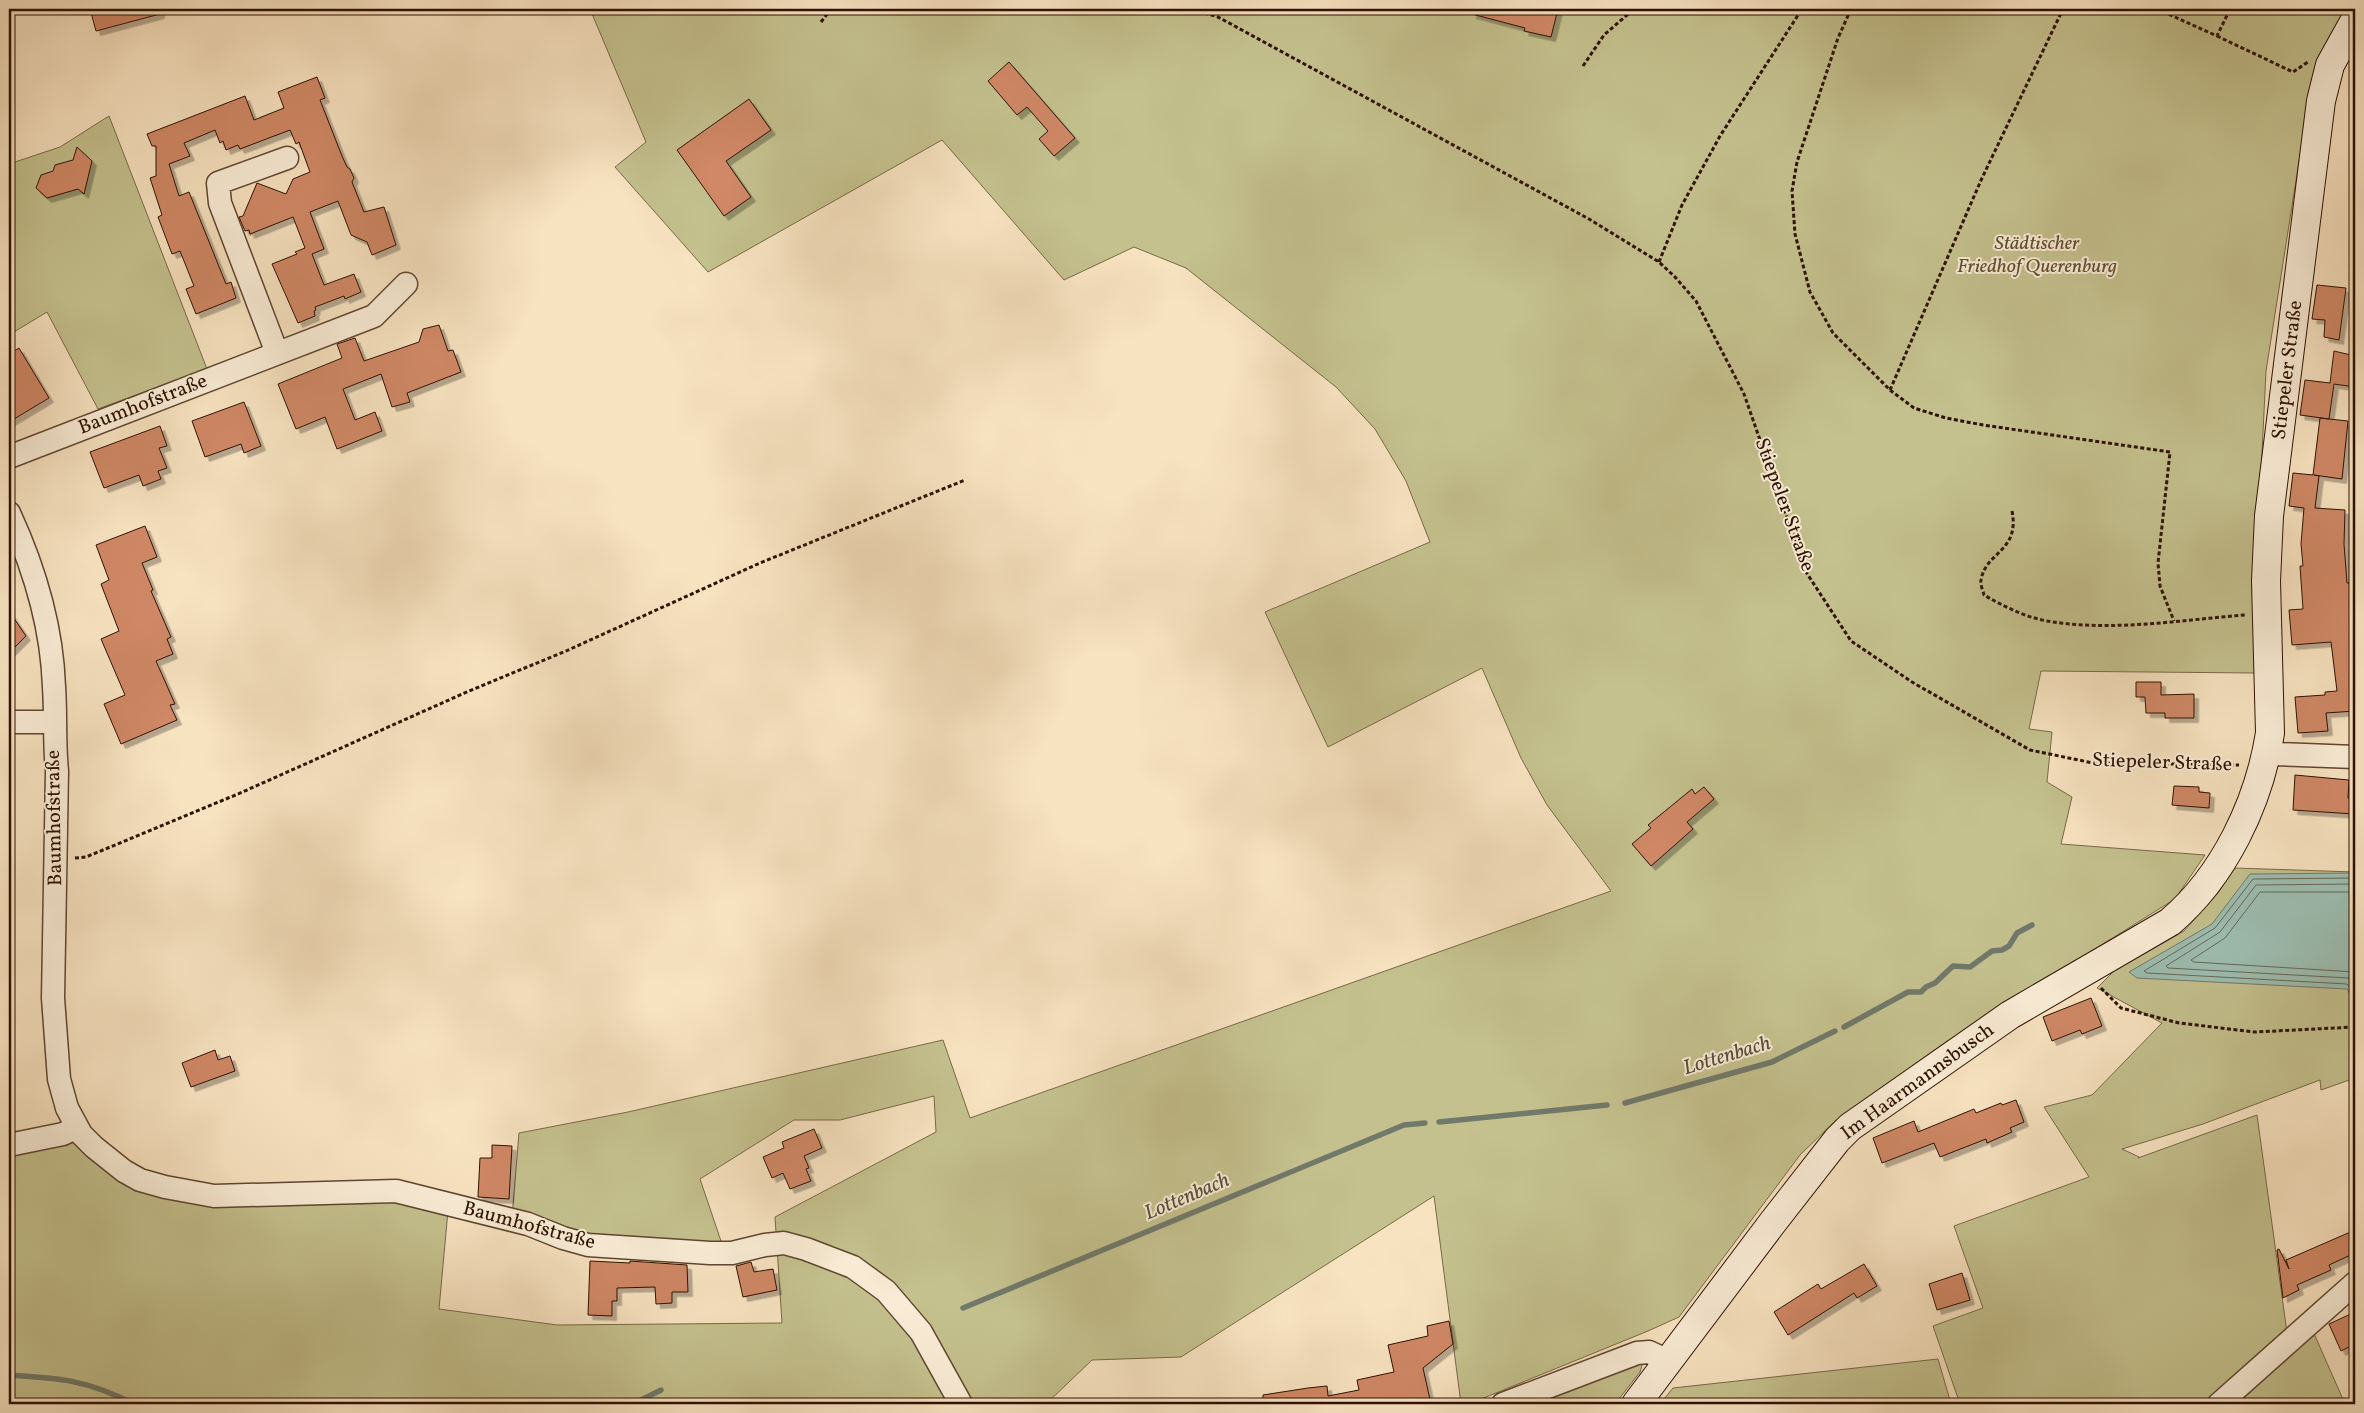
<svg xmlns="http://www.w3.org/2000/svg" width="2364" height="1413" font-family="Vollkorn,serif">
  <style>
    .green { fill: #c4c18e; stroke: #796947 }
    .water { fill: #9dbeb1; stroke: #71796a }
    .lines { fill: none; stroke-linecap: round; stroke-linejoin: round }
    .shore { stroke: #666858; stroke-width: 1 }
    .stream { stroke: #71796a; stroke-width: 5.5 }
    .building { fill: #d08866; stroke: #2e1100; filter: url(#shadow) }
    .street-casing { stroke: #604630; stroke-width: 25 }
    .secondary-casing { stroke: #2e1100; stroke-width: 30 }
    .path { stroke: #2e1100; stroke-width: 3; stroke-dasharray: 4 2.5; stroke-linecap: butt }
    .street { stroke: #faedd7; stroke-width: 22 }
    .secondary { stroke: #faedd7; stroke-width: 28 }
    .labels { text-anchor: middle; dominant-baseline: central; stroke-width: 4; stroke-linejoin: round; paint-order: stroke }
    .park-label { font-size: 20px; font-style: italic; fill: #624f32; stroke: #faedd7 }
    .street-label { font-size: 20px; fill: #2e1100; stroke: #faedd7 }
    .water-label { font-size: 21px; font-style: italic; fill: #554e3e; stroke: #faedd7 }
  </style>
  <defs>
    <filter id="shadow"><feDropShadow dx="4.5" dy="4.5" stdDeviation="0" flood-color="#0004"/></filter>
  </defs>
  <rect width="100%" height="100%" fill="#f8e3c1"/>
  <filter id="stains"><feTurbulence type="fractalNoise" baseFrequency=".004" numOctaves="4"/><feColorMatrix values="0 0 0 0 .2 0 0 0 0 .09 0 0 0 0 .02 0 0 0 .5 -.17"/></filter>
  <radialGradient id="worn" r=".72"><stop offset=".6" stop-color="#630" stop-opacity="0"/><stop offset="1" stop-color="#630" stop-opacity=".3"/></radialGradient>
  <path class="green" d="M 590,9 L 2352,9 L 2306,117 L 2266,371 L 2259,515 L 2255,673 L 2041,671 L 2029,729 L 2052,732 L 2047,782 L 2072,797 L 2061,844 L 2205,855 L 2175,899 L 1946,1042 L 1835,1121 L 1800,1155 L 1679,1317 L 1648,1331 L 1469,1404 L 1461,1404 L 1434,1196 L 1181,1357 L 1092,1360 L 1046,1404 L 9,1404 L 9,1157 L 70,1140 L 135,1186 L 387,1196 L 448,1211 L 439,1309 L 557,1325 L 782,1323 L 775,1217 L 936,1132 L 934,1096 L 840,1120 L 794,1120 L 700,1179 L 723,1247 L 626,1243 L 512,1217 L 519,1133 L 628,1112 L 943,1040 L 970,1118 L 1611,891 L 1547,805 L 1521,758 L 1482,668 L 1328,747 L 1265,612 L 1430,542 L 1406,481 L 1375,429 L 1336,387 L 1186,268 L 1134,247 L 1064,280 L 942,140 L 708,272 L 615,167 L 646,142 Z
    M 109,116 L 207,369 L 98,409 L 47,312 L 9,335 L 9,210 L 11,209 L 9,204 L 9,164 L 60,147 Z
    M 2235,868 L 2355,872 L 2355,1078 L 2321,1090 L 2320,1080 L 2203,1124 L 2122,1149 L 2139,1157 L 2138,1158 L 2257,1115 L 2288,1340 L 2218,1404 L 1960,1404 L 1933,1326 L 1983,1308 L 1954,1226 L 2089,1177 L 2044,1107 L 2092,1095 L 2162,1023 L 2097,988 L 2115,970 L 2184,931 L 2218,893 Z
    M 2312,1329 L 2345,1404 L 2227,1404 Z
    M 1938,1359 L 1951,1404 L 1660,1404 L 1673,1388 Z
    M 1643,1362 L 1640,1372 L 1615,1404 L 1518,1404 Z"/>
  <path class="water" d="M 2355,873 L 2355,1004 L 2347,989 L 2137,978 L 2129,972 L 2212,924 L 2250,874 Z"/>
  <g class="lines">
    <path class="shore" d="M 2355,878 L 2253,879 L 2215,928 L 2144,971 L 2147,973 L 2347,984 L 2355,993
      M 2355,884 L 2256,885 L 2220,932 L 2166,966 L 2168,968 L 2348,978 L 2355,981
      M 2355,892 L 2260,892 L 2225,938 L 2191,960 L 2194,962 L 2355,972"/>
    <path class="stream" d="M 1844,1027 L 1908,992 L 1921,992 L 1926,987 L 1935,983 L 1953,966 L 1970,967 L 1992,951 L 2002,950 L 2009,946 L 2017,933 L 2032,925
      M 1625,1103 L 1772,1062 L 1835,1031
      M 1439,1122 L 1607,1105
      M 963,1308 L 1404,1125 L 1425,1123
      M 9,1375 C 60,1378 87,1380 134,1404
      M 633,1404 L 661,1390"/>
  </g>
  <path class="building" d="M 90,9 L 160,9 L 160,14 L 96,31 Z
    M 1472,9 L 1558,9 L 1551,37 L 1524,31 L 1525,28 L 1472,14 Z
    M 1009,62 L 1075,138 L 1054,156 L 1039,139 L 1048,131 L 1027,107 L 1017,115 L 988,81 Z
    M 317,77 L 325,98 L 320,100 L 342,156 L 347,167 L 350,169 L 354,178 L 352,182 L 364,212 L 384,207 L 396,245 L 372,255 L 367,242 L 351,235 L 338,201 L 310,212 L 324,249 L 312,254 L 324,285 L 354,274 L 361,292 L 345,299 L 344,296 L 315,307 L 316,310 L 314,311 L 315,316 L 298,323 L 272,264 L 297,254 L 295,252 L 305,248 L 293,217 L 250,234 L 249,230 L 245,231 L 239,217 L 243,216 L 257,183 L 286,194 L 293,179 L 310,172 L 299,142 L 296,144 L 290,130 L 240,149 L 238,145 L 226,150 L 223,141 L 220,143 L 215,130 L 184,143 L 190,156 L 169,164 L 179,196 L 189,192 L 226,284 L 231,282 L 236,298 L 196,314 L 186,289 L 194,286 L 180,251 L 172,254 L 158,217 L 162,215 L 150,178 L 156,176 L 156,146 L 152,146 L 147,134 L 245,96 L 254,120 L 284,108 L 278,92 Z
    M 749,99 L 771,130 L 726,161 L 751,197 L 724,216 L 677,150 Z
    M 77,147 L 92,161 L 84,194 L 78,189 L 47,198 L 36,188 L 41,175 L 53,171 L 55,165 L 73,160 Z
    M 2317,285 L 2346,288 L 2339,340 L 2324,337 L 2325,320 L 2312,319 Z
    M 439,325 L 448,351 L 453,350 L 461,372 L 407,393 L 410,402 L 392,407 L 381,374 L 343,389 L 355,420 L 375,412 L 382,431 L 337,449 L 325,417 L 296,429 L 278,384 L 342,358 L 337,344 L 355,338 L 364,361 L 419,342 L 423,329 Z
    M 19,348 L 49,398 L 9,422 L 9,354 Z
    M 2334,351 L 2355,356 L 2355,387 L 2334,384 L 2329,419 L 2300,415 L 2305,380 L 2330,383 Z
    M 244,402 L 261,446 L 244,453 L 241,444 L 205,457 L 192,421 Z
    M 2320,418 L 2348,421 L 2342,479 L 2314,475 L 2319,476 L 2315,508 L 2345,510 L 2344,544 L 2347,583 L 2350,583 L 2350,590 L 2355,597 L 2355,711 L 2326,713 L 2328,731 L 2298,733 L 2295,697 L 2325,695 L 2325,692 L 2337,691 L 2331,642 L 2292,645 L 2289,610 L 2303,609 L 2300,566 L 2303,566 L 2301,544 L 2304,508 L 2289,506 L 2293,473 L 2313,475 Z
    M 160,426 L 167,446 L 159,448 L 167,468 L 158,471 L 161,479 L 143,486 L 139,475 L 104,488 L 90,452 Z
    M 145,526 L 157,557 L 142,563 L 153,590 L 151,591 L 171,637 L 167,639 L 173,654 L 156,661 L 175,704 L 170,705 L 177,720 L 121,744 L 104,704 L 125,695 L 101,639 L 119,631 L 101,584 L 109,580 L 96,545 Z
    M 9,611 L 26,636 L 9,653 Z
    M 2136,682 L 2161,682 L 2161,695 L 2194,694 L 2194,718 L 2165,718 L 2165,713 L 2146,713 L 2145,697 L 2136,697 Z
    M 2295,775 L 2349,780 L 2348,798 L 2355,798 L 2354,814 L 2293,810 Z
    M 2174,786 L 2199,787 L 2199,792 L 2210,793 L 2209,808 L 2172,805 Z
    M 1704,787 L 1714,799 L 1687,822 L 1693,829 L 1651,866 L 1632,844 L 1651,828 L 1648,825 L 1692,789 L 1695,794 Z
    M 2091,998 L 2102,1026 L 2082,1034 L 2080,1030 L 2052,1041 L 2043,1017 Z
    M 215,1050 L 218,1060 L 230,1056 L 235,1071 L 191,1087 L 182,1063 Z
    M 2016,1100 L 2024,1122 L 2010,1128 L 2012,1132 L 1987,1143 L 1986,1139 L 1940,1157 L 1934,1143 L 1882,1163 L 1873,1138 L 1914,1121 L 1918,1132 L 1974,1109 L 1976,1113 L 2001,1103 L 2002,1105 Z
    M 814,1129 L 822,1148 L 804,1156 L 809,1168 L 806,1169 L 811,1181 L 790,1189 L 783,1173 L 772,1178 L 763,1157 L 784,1148 L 782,1142 Z
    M 492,1145 L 512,1146 L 509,1199 L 478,1197 L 480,1158 L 492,1158 Z
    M 2355,1230 L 2355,1253 L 2329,1265 L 2331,1270 L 2297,1285 L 2299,1290 L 2283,1298 L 2277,1250 L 2279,1249 L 2289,1269 L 2286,1260 Z
    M 590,1261 L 630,1263 L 630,1261 L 687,1265 L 688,1292 L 672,1292 L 672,1303 L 656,1304 L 655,1287 L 617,1288 L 617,1301 L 612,1301 L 612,1316 L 588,1315 Z
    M 751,1262 L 754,1272 L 773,1269 L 777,1290 L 743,1297 L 736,1266 Z
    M 1864,1264 L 1877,1286 L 1857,1298 L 1854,1293 L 1788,1335 L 1774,1312 L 1818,1284 L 1821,1289 Z
    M 1962,1273 L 1970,1300 L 1937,1310 L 1929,1284 Z
    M 2355,1312 L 2355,1344 L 2341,1351 L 2329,1324 Z
    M 1449,1321 L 1453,1344 L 1423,1368 L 1431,1404 L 1395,1404 L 1394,1399 L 1375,1404 L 1263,1404 L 1263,1395 L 1308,1388 L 1327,1386 L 1328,1396 L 1359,1390 L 1357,1380 L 1394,1372 L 1388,1345 L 1428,1336 L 1427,1326 Z"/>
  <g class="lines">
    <g class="street-casing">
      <path id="street" d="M 277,353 L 220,203 L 218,183 L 287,158
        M 9,457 L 374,316 L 406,284
        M 9,513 C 34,567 52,627 54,687 C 56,715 54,743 57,771 L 53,998 L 59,1079 L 67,1108 L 81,1134 L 94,1147 L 124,1171 L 140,1180 L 165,1187 L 214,1196 L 396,1191 L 528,1224 L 563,1238 L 588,1245 L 710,1253 L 732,1253 L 765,1245 L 784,1243 L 806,1249 L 853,1267 L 886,1291 L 921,1332 L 961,1404
        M 9,722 L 55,722
        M 2266,756 L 2276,754 L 2355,757
        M 9,1145 L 63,1134 L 77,1127
        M 1503,1404 L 1637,1353 L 1649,1352 L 1668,1361
        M 2219,1404 L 2355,1283"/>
    </g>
    <g class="secondary-casing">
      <path id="secondary" d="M 1636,1404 L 1773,1222 L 1837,1140 L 1850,1127 L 2010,1015 L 2170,922 C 2224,876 2259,803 2270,733 L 2266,581 L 2269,516 L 2321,101 L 2330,65 L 2355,20"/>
    </g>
    <path class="path" d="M 1192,9 L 1218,17 L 1589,219 L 1659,262 L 1675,277 L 1696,301 L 1744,394 L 1806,572 L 1851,641 L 1912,682 L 2030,750 L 2093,763 L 2239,765
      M 1851,9 L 1838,38 L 1797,162 L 1792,191 L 1795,234 L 1810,292 L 1833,333 L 1890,390 L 1914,408 L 1946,418 L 1983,425 L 2170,452 L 2158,563 L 2160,586 L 2174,621
      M 2157,9 L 2217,36 L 2230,9
      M 821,22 L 831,9
      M 2217,36 L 2293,72 L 2308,62
      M 1583,66 L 1604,35 L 1634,9
      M 1659,262 L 1682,205 L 1720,136 L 1802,9
      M 1890,390 L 1982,178 L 2063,9
      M 2012,511 C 2020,552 1986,551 1981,580 C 1980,584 1983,591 1984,595 C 2003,606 2025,617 2047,621 C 2112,632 2180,620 2245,615
      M 75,858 L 86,857 L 238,794 L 469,691 L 566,651 L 760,563 L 965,480
      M 2101,988 L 2121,1008 L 2179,1023 L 2255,1032 L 2355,1027"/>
    <use href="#street" class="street"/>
    <use href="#secondary" class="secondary"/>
  </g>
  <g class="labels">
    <g class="park-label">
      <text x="2037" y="244">Städtischer<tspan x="2037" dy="23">Friedhof Querenburg</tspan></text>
    </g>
    <g class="street-label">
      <text transform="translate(2288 370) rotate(-83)">Stiepeler Straße</text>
      <text transform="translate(143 405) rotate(-21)">Baumhofstraße</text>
      <text transform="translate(1784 505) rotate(70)">Stiepeler Straße</text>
      <text transform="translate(2162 763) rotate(2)">Stiepeler Straße</text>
      <text transform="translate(55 818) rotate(-91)">Baumhofstraße</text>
      <text transform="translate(1918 1082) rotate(-36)">Im Haarmannsbusch</text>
      <text transform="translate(529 1226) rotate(15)">Baumhofstraße</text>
    </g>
    <g class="water-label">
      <text transform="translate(1727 1056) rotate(-17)">Lottenbach</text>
      <text transform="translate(1187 1197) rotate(-23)">Lottenbach</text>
    </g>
  </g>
  <rect width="2364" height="1413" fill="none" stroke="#f8e3c1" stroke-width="30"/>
  <rect x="10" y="10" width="2344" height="1393" fill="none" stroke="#2e1100" stroke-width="2.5"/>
  <rect x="15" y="15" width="2334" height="1383" fill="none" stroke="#2e1100"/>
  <rect width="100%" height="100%" filter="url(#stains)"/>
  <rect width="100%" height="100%" fill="url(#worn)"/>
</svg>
